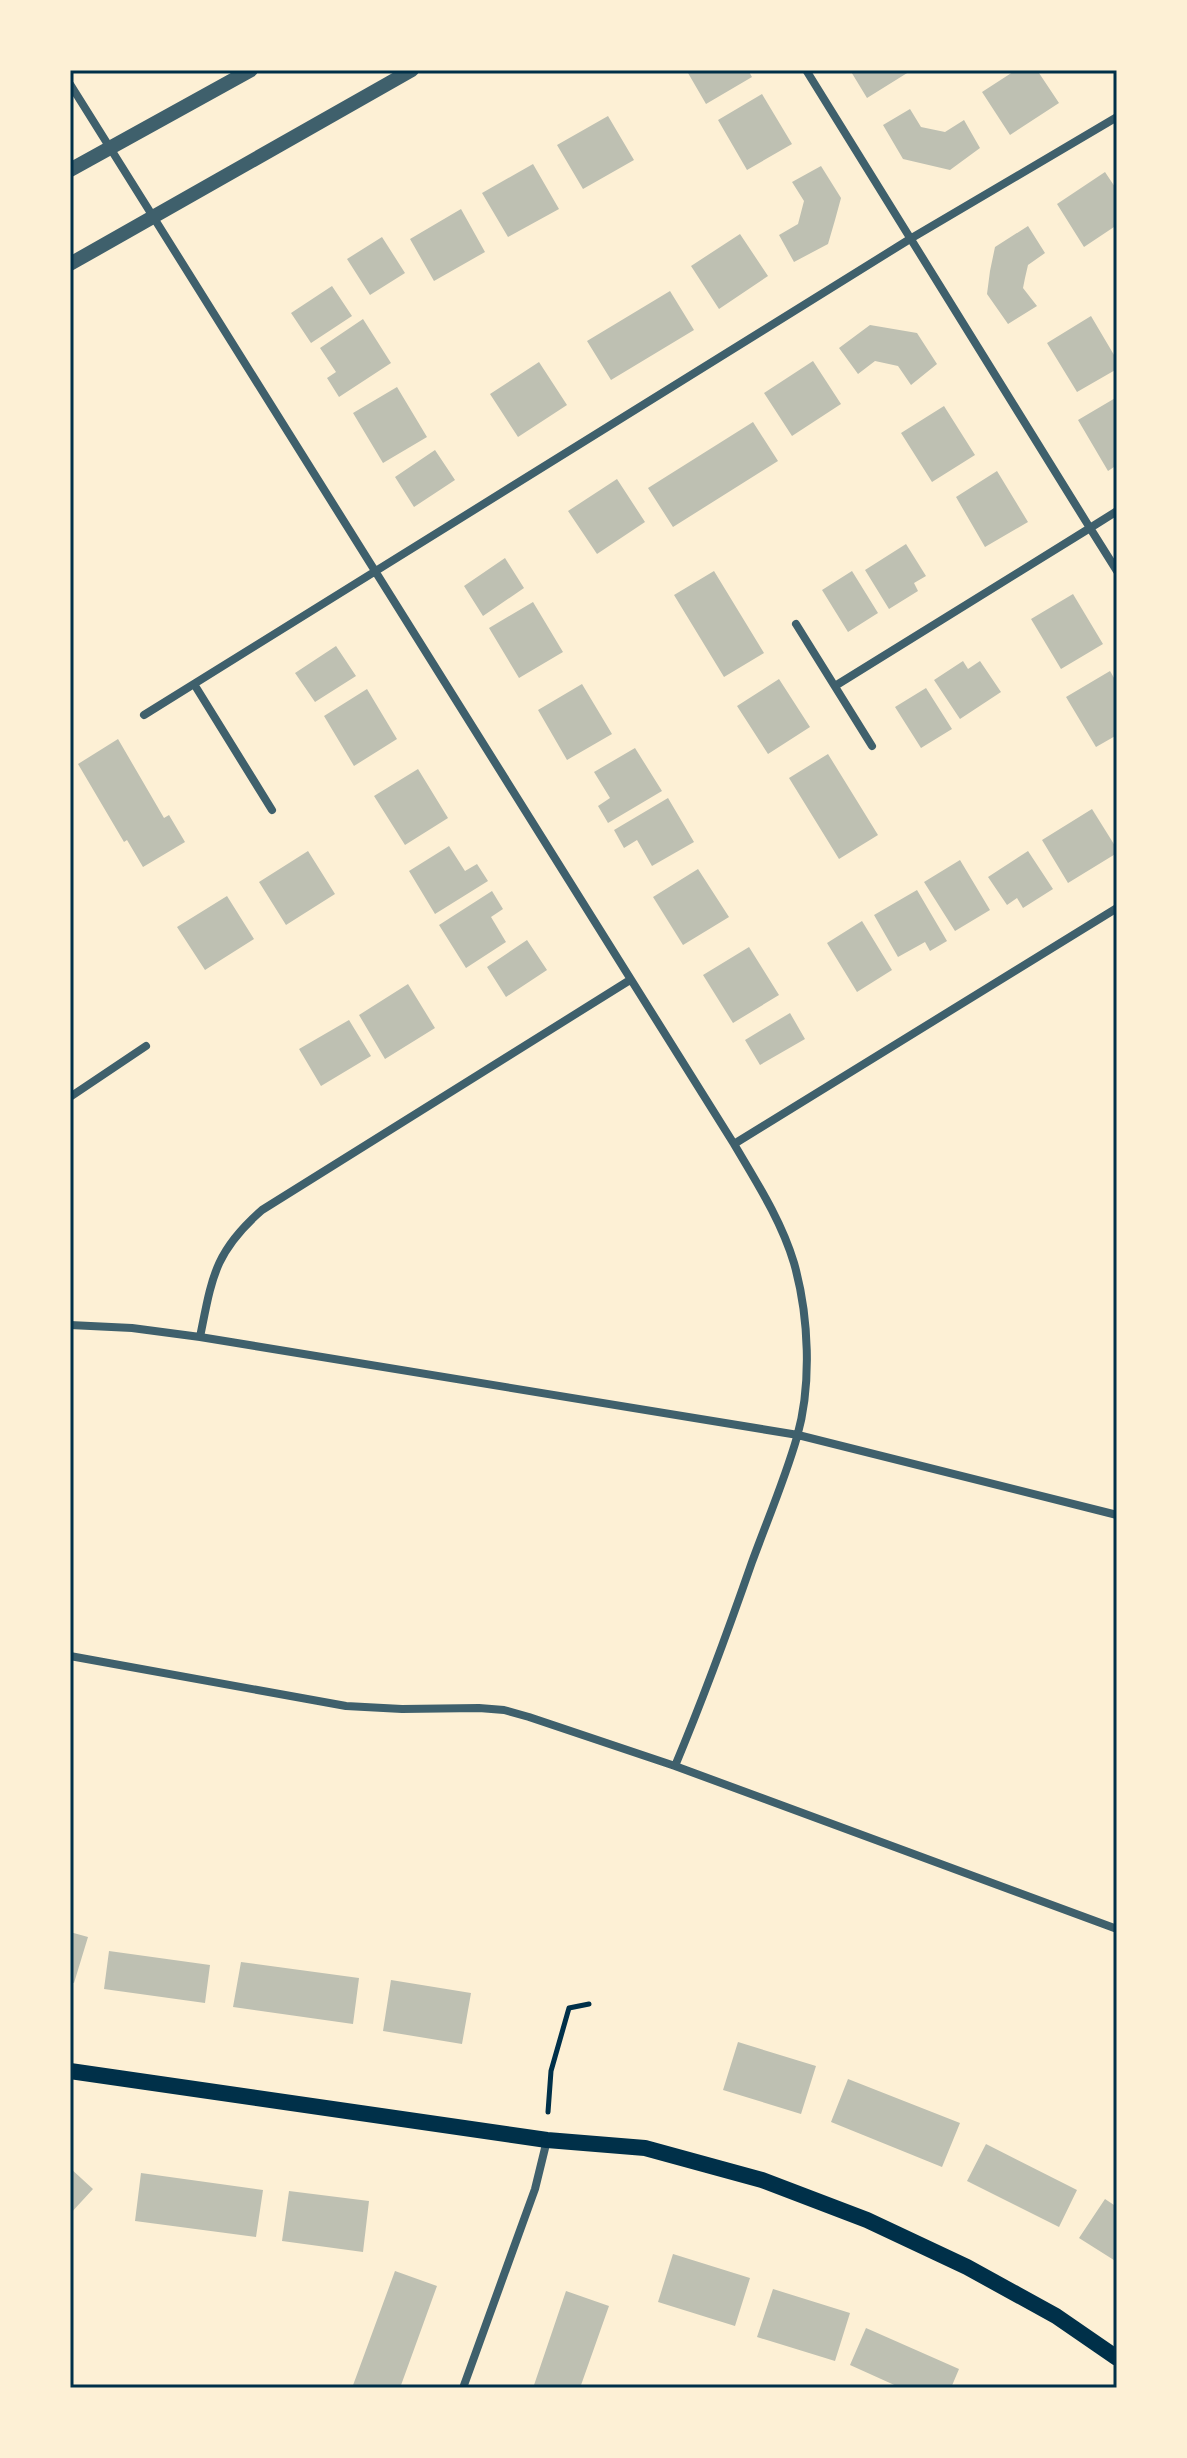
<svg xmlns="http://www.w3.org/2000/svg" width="1187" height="2458" font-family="Figtree,sans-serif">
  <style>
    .building { fill: #bec0b2 }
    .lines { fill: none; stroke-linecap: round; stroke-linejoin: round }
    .path { stroke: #003049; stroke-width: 5 }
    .minor { stroke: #3f606c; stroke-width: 8 }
    .tertiary { stroke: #3f606c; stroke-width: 14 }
    .secondary { stroke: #003049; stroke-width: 16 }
    .neatline { fill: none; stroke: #003049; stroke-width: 3 }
  </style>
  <rect width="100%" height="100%" fill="#fdf0d5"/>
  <path class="building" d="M 694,70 L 748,70 L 752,77 L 706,104 L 688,73 Z
    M 850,70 L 912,70 L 867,98 Z
    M 1016,70 L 1037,70 L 1059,103 L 1010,135 L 982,92 Z
    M 762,94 L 792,144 L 747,170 L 718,120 Z
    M 910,109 L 921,127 L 945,132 L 964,120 L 980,148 L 950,170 L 903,159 L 883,125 Z
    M 608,116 L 634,160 L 583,189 L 557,145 Z
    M 533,164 L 559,209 L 508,237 L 482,193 Z
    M 821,166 L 841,198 L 835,220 L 828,244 L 794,262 L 779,235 L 798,224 L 804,201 L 792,182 Z
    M 1105,172 L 1117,190 L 1117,225 L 1084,247 L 1057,204 Z
    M 461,209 L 485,252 L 434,281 L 410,239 Z
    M 1028,226 L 1045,253 L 1028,265 L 1025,278 L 1023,288 L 1037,306 L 1008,324 L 987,294 L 990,271 L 995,247 Z
    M 740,234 L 768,276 L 719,309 L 691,266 Z
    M 382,237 L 405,273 L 370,295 L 347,259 Z
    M 332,286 L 352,316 L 311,343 L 291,313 Z
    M 670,291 L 694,330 L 611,380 L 587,341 Z
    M 1091,316 L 1117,360 L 1117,369 L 1077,392 L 1047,343 Z
    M 363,319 L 391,363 L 339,397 L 327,378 L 336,372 L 320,348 Z
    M 870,325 L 917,333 L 937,364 L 911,385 L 898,366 L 875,361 L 858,374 L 839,348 Z
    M 813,361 L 841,404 L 792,436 L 764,393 Z
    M 539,362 L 567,405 L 518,437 L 490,394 Z
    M 397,387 L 427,437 L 383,463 L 353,413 Z
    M 1117,397 L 1117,465 L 1108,471 L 1078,420 Z
    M 944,406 L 975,455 L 932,482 L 901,433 Z
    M 753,422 L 778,461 L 673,527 L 648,488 Z
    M 435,450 L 455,480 L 414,507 L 395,477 Z
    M 997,471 L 1028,522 L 985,547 L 956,497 Z
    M 617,479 L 645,522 L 597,554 L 568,511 Z
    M 906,544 L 926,576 L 914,583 L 918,591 L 889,609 L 865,570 Z
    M 505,558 L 524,588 L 483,616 L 464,586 Z
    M 714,571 L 764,653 L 724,677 L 674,595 Z
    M 852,571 L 878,613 L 848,632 L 822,590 Z
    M 1073,594 L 1103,644 L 1061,669 L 1031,619 Z
    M 533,602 L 563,652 L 519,678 L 489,628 Z
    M 336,646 L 356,676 L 315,702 L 295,673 Z
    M 963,661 L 968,669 L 980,661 L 1001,692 L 960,719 L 934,680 Z
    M 1110,671 L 1117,683 L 1117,735 L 1096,747 L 1066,697 Z
    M 779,679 L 810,727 L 768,754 L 737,706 Z
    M 582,684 L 612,734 L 567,760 L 538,710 Z
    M 926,688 L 952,729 L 921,748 L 895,707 Z
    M 367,689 L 397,739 L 354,766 L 324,716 Z
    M 118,739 L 164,818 L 169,815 L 185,842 L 143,867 L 127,840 L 124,842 L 78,764 Z
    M 635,748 L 662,791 L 608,823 L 598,806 L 610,798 L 594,772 Z
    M 828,754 L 878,835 L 839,859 L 789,778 Z
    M 418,769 L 448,818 L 405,845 L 374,796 Z
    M 668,798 L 694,842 L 652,866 L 637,840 L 624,848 L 614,830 Z
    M 1092,809 L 1117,849 L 1117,853 L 1068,883 L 1042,840 Z
    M 449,846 L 465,871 L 477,864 L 488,881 L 435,914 L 409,871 Z
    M 308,851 L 335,894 L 286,925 L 259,882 Z
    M 1028,851 L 1053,889 L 1023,908 L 1017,898 L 1007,905 L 988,877 Z
    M 960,860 L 990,910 L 955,931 L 924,882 Z
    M 698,869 L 729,917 L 683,945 L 653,897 Z
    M 917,890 L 947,941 L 930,951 L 925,942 L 898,957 L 874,915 Z
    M 492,891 L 503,909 L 491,917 L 506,942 L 466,968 L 439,925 Z
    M 227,896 L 254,939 L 205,970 L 177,927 Z
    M 862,921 L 892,970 L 857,992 L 827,943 Z
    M 527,940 L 547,970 L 506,997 L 487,967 Z
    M 749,947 L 779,995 L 733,1023 L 703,975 Z
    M 408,984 L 435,1028 L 385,1059 L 359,1015 Z
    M 790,1013 L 805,1039 L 760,1065 L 745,1040 Z
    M 349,1020 L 371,1056 L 321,1086 L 299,1049 Z
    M 70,1932 L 88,1937 L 74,1983 L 70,1982 Z
    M 109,1951 L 210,1965 L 205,2003 L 104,1989 Z
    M 241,1962 L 359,1978 L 353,2024 L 233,2007 Z
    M 391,1980 L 471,1993 L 462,2044 L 383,2031 Z
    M 738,2042 L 816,2066 L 801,2114 L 723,2090 Z
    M 848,2079 L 960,2123 L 942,2167 L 831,2122 Z
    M 986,2144 L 1077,2190 L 1059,2227 L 967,2181 Z
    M 70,2168 L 93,2189 L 70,2214 Z
    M 141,2173 L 263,2190 L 256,2237 L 135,2221 Z
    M 289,2191 L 369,2201 L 363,2252 L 282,2241 Z
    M 1105,2199 L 1117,2207 L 1117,2262 L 1079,2238 Z
    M 673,2254 L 750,2278 L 735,2326 L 658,2302 Z
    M 395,2271 L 437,2286 L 400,2388 L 352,2388 Z
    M 773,2289 L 850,2313 L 835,2361 L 757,2337 Z
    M 566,2291 L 609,2306 L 580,2388 L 533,2388 Z
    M 866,2328 L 959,2369 L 951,2388 L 901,2388 L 850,2365 Z"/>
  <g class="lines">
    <path class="path" d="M 548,2112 L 551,2071 L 569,2008 L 589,2004"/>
    <path class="minor" d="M 806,70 L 1090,528 L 835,686
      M 70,84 L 734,1144 C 757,1183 781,1220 794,1263 C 809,1316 812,1384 797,1437 C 785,1479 767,1521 752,1562 C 728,1631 703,1699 675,1766
      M 1117,511 L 1090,528 L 1117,571
      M 796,624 L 872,746
      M 194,684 L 272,810
      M 144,715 L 910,239 L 1117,117
      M 70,1097 L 146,1046
      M 734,1144 L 1117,908
      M 70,1325 L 132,1328 L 200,1337 L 798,1435 L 1117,1515
      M 200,1337 C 212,1278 214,1252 262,1210 L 630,980
      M 70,1656 L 346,1706 L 402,1709 L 479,1708 L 504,1710 L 529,1717 L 675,1766 L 1117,1929
      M 463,2388 L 535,2189 L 547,2140"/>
    <path class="tertiary" d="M 70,170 L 251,70
      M 70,264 L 412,70"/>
    <path class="secondary" d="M 70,2071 L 547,2140 L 645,2148 L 762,2180 L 867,2220 L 967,2267 L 1056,2316 L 1117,2358"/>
  </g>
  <rect width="1187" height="2458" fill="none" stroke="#fdf0d5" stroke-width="144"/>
  <rect x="72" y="72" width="1043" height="2314" class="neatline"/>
</svg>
